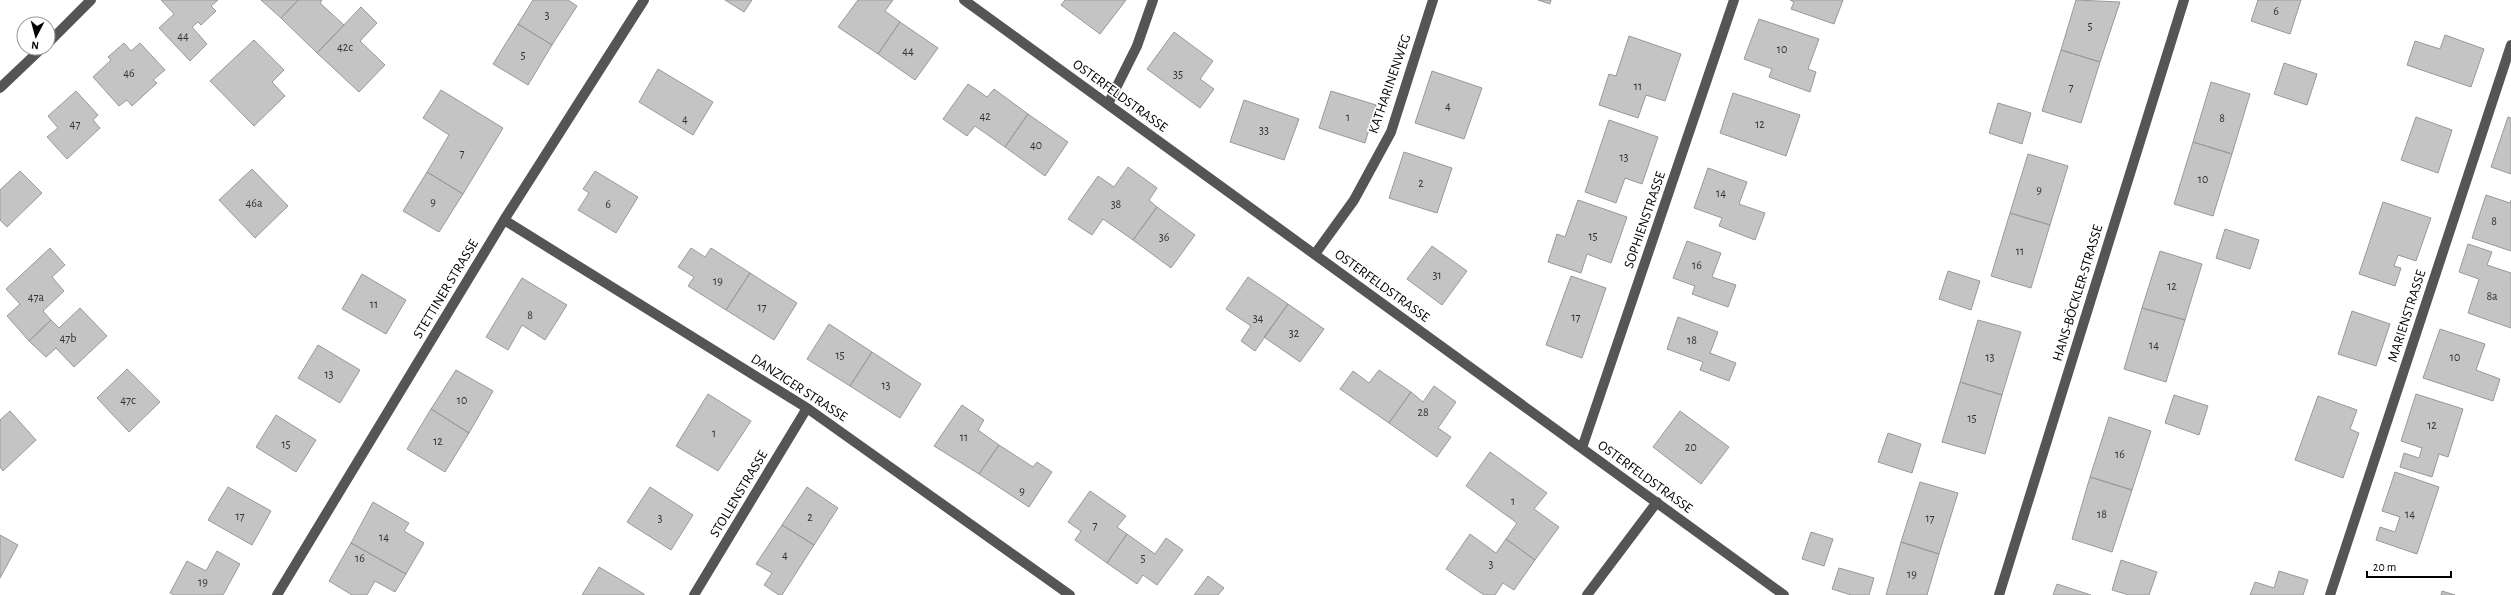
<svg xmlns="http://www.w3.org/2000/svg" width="2511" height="595" font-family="'Alegreya Sans',sans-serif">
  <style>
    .building { fill: #c4c4c4; stroke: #999 }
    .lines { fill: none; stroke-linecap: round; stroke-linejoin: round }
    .minor { stroke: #555; stroke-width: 10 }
    .labels { text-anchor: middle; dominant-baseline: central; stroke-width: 3.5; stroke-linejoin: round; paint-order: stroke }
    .number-label { font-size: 12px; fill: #313131 }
    .street-label { font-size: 14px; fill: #000; stroke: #fff }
  </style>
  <rect width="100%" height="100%" fill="#fff"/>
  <path class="building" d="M 161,0 L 218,0 L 211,6 L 216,11 L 201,25 L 198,22 L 192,27 L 207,44 L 190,61 L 159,28 L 174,14 Z
    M 261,0 L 298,0 L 281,18 Z
    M 298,0 L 322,0 L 320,3 L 344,25 L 317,53 L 281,18 Z
    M 533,0 L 568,0 L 577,6 L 552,45 L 518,24 Z
    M 725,0 L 752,0 L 744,12 Z
    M 858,0 L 893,0 L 885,11 L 900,22 L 878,54 L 838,27 Z
    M 1065,0 L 1126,0 L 1100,34 L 1061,5 Z
    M 1538,0 L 1551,0 L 1550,4 Z
    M 1790,0 L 1843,0 L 1834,24 L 1791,9 L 1794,2 Z
    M 2076,0 L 2120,2 L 2100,62 L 2061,50 Z
    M 2258,0 L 2301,0 L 2290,34 L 2251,21 Z
    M 361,7 L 377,23 L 360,41 L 385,65 L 359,92 L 317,53 Z
    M 1759,19 L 1819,39 L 1808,69 L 1816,72 L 1810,92 L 1769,77 L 1772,69 L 1744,59 Z
    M 900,22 L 938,48 L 915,80 L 878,54 Z
    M 518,24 L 552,45 L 528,85 L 493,64 Z
    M 1174,32 L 1213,61 L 1200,79 L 1214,89 L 1200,108 L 1147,69 Z
    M 2445,35 L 2484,49 L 2471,87 L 2407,65 L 2415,41 L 2440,49 Z
    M 1629,36 L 1681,54 L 1665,101 L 1646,95 L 1638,118 L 1599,105 L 1609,74 L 1616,76 Z
    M 254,40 L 284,70 L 272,82 L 285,96 L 254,126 L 210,81 Z
    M 124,43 L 131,51 L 140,43 L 165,70 L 153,80 L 157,83 L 132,106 L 127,100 L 119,106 L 93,77 L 111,60 L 108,57 Z
    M 2061,50 L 2100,62 L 2081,123 L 2042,111 Z
    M 2284,63 L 2317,74 L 2307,105 L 2274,94 Z
    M 658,69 L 713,102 L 693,135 L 639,102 Z
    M 1432,71 L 1482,88 L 1464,139 L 1415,123 Z
    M 2211,82 L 2250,94 L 2232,154 L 2193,142 Z
    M 968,84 L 987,97 L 994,89 L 1028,114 L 1005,147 L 975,126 L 967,136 L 943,119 Z
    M 441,90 L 503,128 L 463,194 L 427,172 L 449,135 L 423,118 Z
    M 76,91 L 98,115 L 93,120 L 100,128 L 67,159 L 47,137 L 58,128 L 48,116 Z
    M 1331,91 L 1376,105 L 1365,143 L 1319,128 Z
    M 1733,93 L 1800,115 L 1786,156 L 1720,133 Z
    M 1244,100 L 1299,119 L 1284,160 L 1230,142 Z
    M 1998,103 L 2031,113 L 2022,144 L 1989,133 Z
    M 1028,114 L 1068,142 L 1045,176 L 1005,147 Z
    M 2416,117 L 2452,130 L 2438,173 L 2401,160 Z
    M 2508,117 L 2511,118 L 2511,174 L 2491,167 Z
    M 1609,120 L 1658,137 L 1642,184 L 1625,178 L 1616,203 L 1585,192 Z
    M 2193,142 L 2232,154 L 2213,216 L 2174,204 Z
    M 1404,152 L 1452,168 L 1437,213 L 1389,198 Z
    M 2028,154 L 2068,166 L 2050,225 L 2010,213 Z
    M 1128,167 L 1157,188 L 1149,200 L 1157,207 L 1133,240 L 1103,219 L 1092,235 L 1068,219 L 1098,176 L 1114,187 Z
    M 1708,168 L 1747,182 L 1739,204 L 1765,213 L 1755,240 L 1719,226 L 1722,218 L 1694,208 Z
    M 252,169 L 288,206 L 255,238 L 219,200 Z
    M 20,171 L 42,193 L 7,227 L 0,220 L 0,190 Z
    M 595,171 L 638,197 L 616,233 L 578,210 L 589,193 L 583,189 Z
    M 427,172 L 463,194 L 439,232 L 403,211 Z
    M 2486,195 L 2510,203 L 2511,200 L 2511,251 L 2472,238 Z
    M 1578,200 L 1627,217 L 1611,263 L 1587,254 L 1581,273 L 1548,262 L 1557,234 L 1565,237 Z
    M 2383,202 L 2431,218 L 2416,261 L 2398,255 L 2394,266 L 2401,268 L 2395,286 L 2359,274 Z
    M 1157,207 L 1195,235 L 1171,268 L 1133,240 Z
    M 2010,213 L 2050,225 L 2031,288 L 1991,276 Z
    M 2225,229 L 2259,240 L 2250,269 L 2216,258 Z
    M 1687,241 L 1721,253 L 1712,277 L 1736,285 L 1728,307 L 1692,294 L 1695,286 L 1673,278 Z
    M 2468,244 L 2492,252 L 2487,265 L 2511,273 L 2511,328 L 2468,313 L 2479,279 L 2459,272 Z
    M 1432,246 L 1467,271 L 1442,305 L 1407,279 Z
    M 50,248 L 65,265 L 52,277 L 64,291 L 43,311 L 51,320 L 29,341 L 7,316 L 20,304 L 6,289 Z
    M 691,248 L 705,257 L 711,248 L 750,273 L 726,310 L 688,286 L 694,277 L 678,267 Z
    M 2160,251 L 2202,264 L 2185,320 L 2142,308 Z
    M 1948,271 L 1980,281 L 1971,310 L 1939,299 Z
    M 750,273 L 797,303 L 774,340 L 726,310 Z
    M 362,274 L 406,300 L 386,334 L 342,309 Z
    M 1571,276 L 1606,288 L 1582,358 L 1546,345 Z
    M 1248,277 L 1288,304 L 1255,351 L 1241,341 L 1251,326 L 1226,309 Z
    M 522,278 L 567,305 L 545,340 L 522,325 L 508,350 L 486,337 Z
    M 1288,304 L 1324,329 L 1300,362 L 1264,337 Z
    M 80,308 L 107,336 L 74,367 L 56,348 L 46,357 L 29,341 L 51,320 L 59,328 Z
    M 2142,308 L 2185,320 L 2166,382 L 2124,369 Z
    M 2352,311 L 2390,324 L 2376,366 L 2338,354 Z
    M 1678,317 L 1718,332 L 1710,353 L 1736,363 L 1729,381 L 1700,370 L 1703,362 L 1667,349 Z
    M 1978,320 L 2021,332 L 2002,395 L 1960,382 Z
    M 829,324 L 872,352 L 850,386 L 807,359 Z
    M 2440,329 L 2485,344 L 2476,370 L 2500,379 L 2493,401 L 2423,378 Z
    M 318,345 L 360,370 L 340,403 L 298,378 Z
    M 872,352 L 921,384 L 900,418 L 850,386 Z
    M 127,369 L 160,402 L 129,432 L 97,398 Z
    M 456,370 L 493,391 L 469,433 L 431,409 Z
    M 1379,370 L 1411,392 L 1389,423 L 1340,389 L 1353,371 L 1369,383 Z
    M 1960,382 L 2002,395 L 1985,454 L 1942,442 Z
    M 1434,386 L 1456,402 L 1438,428 L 1451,437 L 1437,457 L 1389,423 L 1411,392 L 1423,402 Z
    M 708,394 L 751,421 L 718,471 L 676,446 Z
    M 2416,394 L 2463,409 L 2448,457 L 2439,454 L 2432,477 L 2400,467 L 2404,453 L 2419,458 L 2422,448 L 2401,441 Z
    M 2174,395 L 2208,406 L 2199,435 L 2165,423 Z
    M 2318,396 L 2357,410 L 2350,429 L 2359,433 L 2343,478 L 2295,460 Z
    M 962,405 L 984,420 L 978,430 L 999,445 L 979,474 L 934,446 Z
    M 431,409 L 469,433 L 445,472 L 407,449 Z
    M 10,411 L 36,440 L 3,471 L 0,467 L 0,420 Z
    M 1680,411 L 1729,447 L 1701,484 L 1653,447 Z
    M 276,415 L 316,440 L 296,472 L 256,447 Z
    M 2109,417 L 2151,431 L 2132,490 L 2090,477 Z
    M 1888,433 L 1921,444 L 1912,473 L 1878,462 Z
    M 999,445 L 1033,467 L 1037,462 L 1052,472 L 1029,507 L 979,474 Z
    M 1490,452 L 1547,493 L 1534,509 L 1559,527 L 1535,560 L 1506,539 L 1517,523 L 1466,486 Z
    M 2395,472 L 2439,487 L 2417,554 L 2376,540 L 2380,527 L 2395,532 L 2400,517 L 2382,511 Z
    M 2090,477 L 2132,490 L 2112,552 L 2072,539 Z
    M 1920,482 L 1958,493 L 1939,554 L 1901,542 Z
    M 228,487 L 271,511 L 252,545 L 208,520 Z
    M 650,487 L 693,515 L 671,550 L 627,522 Z
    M 807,487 L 838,508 L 814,545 L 782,525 Z
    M 1090,491 L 1126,516 L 1117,527 L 1127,534 L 1107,563 L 1075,540 L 1081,531 L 1068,522 Z
    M 373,502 L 409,523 L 404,531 L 424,543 L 406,574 L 351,543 Z
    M 782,525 L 814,545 L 782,595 L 779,595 L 764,585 L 772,573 L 756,564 Z
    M 1811,532 L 1833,539 L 1824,566 L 1802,559 Z
    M 1127,534 L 1155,554 L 1166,538 L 1183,550 L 1157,585 L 1143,575 L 1137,584 L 1107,563 Z
    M 1470,534 L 1496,553 L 1506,539 L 1535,560 L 1514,590 L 1503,583 L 1495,595 L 1484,595 L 1446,569 Z
    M 0,535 L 18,545 L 0,578 Z
    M 1901,542 L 1939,554 L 1927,595 L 1886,595 Z
    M 351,543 L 406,574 L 395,592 L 375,581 L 367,595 L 352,595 L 329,581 Z
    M 217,551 L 240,564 L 223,595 L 174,595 L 170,593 L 187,561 L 206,571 Z
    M 2121,560 L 2157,572 L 2149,595 L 2129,595 L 2112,590 Z
    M 599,567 L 644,594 L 644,595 L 582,595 Z
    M 1839,568 L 1874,578 L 1869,595 L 1851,595 L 1832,589 Z
    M 2279,571 L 2308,580 L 2303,595 L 2250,595 L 2255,582 L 2274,588 Z
    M 1208,576 L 1224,588 L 1218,595 L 1194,595 Z
    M 2057,584 L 2091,595 L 2053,595 Z
    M 2442,591 L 2455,595 L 2441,595 Z"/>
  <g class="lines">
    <path class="minor" d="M 964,0 L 1784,595
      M 48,43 L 91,0
      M 0,88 L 42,48
      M 1108,104 L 1137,46 L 1153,0
      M 504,220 L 807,408 L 1070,595
      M 1315,254 L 1354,200 L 1391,132 L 1433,0
      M 1582,448 L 1734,0
      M 277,595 L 504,220 L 644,0
      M 694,595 L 807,408
      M 1587,595 L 1657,502
      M 1999,595 L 2184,0
      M 2330,595 L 2511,45"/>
  </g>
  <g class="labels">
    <g class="number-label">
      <text x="2276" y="11">6</text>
      <text x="547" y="15">3</text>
      <text x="2090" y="26">5</text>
      <text x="183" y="36">44</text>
      <text x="345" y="47">42c</text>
      <text x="1782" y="49">10</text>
      <text x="908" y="51">44</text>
      <text x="523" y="55">5</text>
      <text x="129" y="73">46</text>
      <text x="1178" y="74">35</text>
      <text x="1638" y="86">11</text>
      <text x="2071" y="87">7</text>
      <text x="1448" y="106">4</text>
      <text x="985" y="116">42</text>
      <text x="1348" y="117">1</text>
      <text x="2222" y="118">8</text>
      <text x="685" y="119">4</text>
      <text x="75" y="124">47</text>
      <text x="1760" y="124">12</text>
      <text x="1264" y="130">33</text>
      <text x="1036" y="145">40</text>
      <text x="462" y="153">7</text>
      <text x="1624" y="157">13</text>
      <text x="2203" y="179">10</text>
      <text x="1421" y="183">2</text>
      <text x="2039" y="190">9</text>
      <text x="1721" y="193">14</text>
      <text x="433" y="202">9</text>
      <text x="254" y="203">46a</text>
      <text x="608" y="204">6</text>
      <text x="1116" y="204">38</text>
      <text x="2494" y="221">8</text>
      <text x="1593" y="236">15</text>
      <text x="1164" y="237">36</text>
      <text x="2020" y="251">11</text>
      <text x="1697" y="265">16</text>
      <text x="1437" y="275">31</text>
      <text x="718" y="281">19</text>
      <text x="2172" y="286">12</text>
      <text x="2492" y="296">8a</text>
      <text x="36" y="297">47a</text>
      <text x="374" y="304">11</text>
      <text x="762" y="307">17</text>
      <text x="530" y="315">8</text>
      <text x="1576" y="317">17</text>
      <text x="1258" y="318">34</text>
      <text x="1294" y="333">32</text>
      <text x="68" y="338">47b</text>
      <text x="1692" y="340">18</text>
      <text x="2154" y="345">14</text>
      <text x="840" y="355">15</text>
      <text x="1990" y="357">13</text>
      <text x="2455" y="357">10</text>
      <text x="329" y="374">13</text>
      <text x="886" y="385">13</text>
      <text x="128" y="400">47c</text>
      <text x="462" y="400">10</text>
      <text x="1423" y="412">28</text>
      <text x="1972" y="418">15</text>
      <text x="2432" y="425">12</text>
      <text x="714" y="433">1</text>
      <text x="964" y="437">11</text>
      <text x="438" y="441">12</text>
      <text x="286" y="444">15</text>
      <text x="1691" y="447">20</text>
      <text x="2120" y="454">16</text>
      <text x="1022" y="491">9</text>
      <text x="1513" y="501">1</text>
      <text x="2102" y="514">18</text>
      <text x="2410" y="514">14</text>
      <text x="240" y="516">17</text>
      <text x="810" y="517">2</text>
      <text x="660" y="518">3</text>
      <text x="1930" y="518">17</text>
      <text x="1095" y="525">7</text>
      <text x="384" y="537">14</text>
      <text x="785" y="555">4</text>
      <text x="360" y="558">16</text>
      <text x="1143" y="558">5</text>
      <text x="1491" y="564">3</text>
      <text x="1912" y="574">19</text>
      <text x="203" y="582">19</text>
    </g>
    <g class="street-label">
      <text transform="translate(1390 84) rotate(-71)">KATHARINENWEG</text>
      <text transform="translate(1120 96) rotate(36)">OSTERFELDSTRASSE</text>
      <text transform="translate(1645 220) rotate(-71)">SOPHIENSTRASSE</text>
      <text transform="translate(1382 286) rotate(36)">OSTERFELDSTRASSE</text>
      <text transform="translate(446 289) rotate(-59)">STETTINER STRASSE</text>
      <text transform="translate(2078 293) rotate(-73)">HANS-BÖCKLER-STRASSE</text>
      <text transform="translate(2407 316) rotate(-72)">MARIENSTRASSE</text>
      <text transform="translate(799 388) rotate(33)">DANZIGER STRASSE</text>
      <text transform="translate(1645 477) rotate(36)">OSTERFELDSTRASSE</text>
      <text transform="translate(739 494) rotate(-59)">STOLLENSTRASSE</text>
    </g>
  </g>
  <g transform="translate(36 36) rotate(186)"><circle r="19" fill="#ffffff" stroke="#999999"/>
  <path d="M0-3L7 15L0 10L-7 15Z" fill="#000000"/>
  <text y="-6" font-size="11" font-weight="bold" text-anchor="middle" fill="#000000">N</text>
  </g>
  <path d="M2367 571v6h84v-6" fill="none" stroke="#000000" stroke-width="2"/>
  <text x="2373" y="571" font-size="12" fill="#000000" stroke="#ffffff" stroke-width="3" paint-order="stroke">20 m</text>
</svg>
